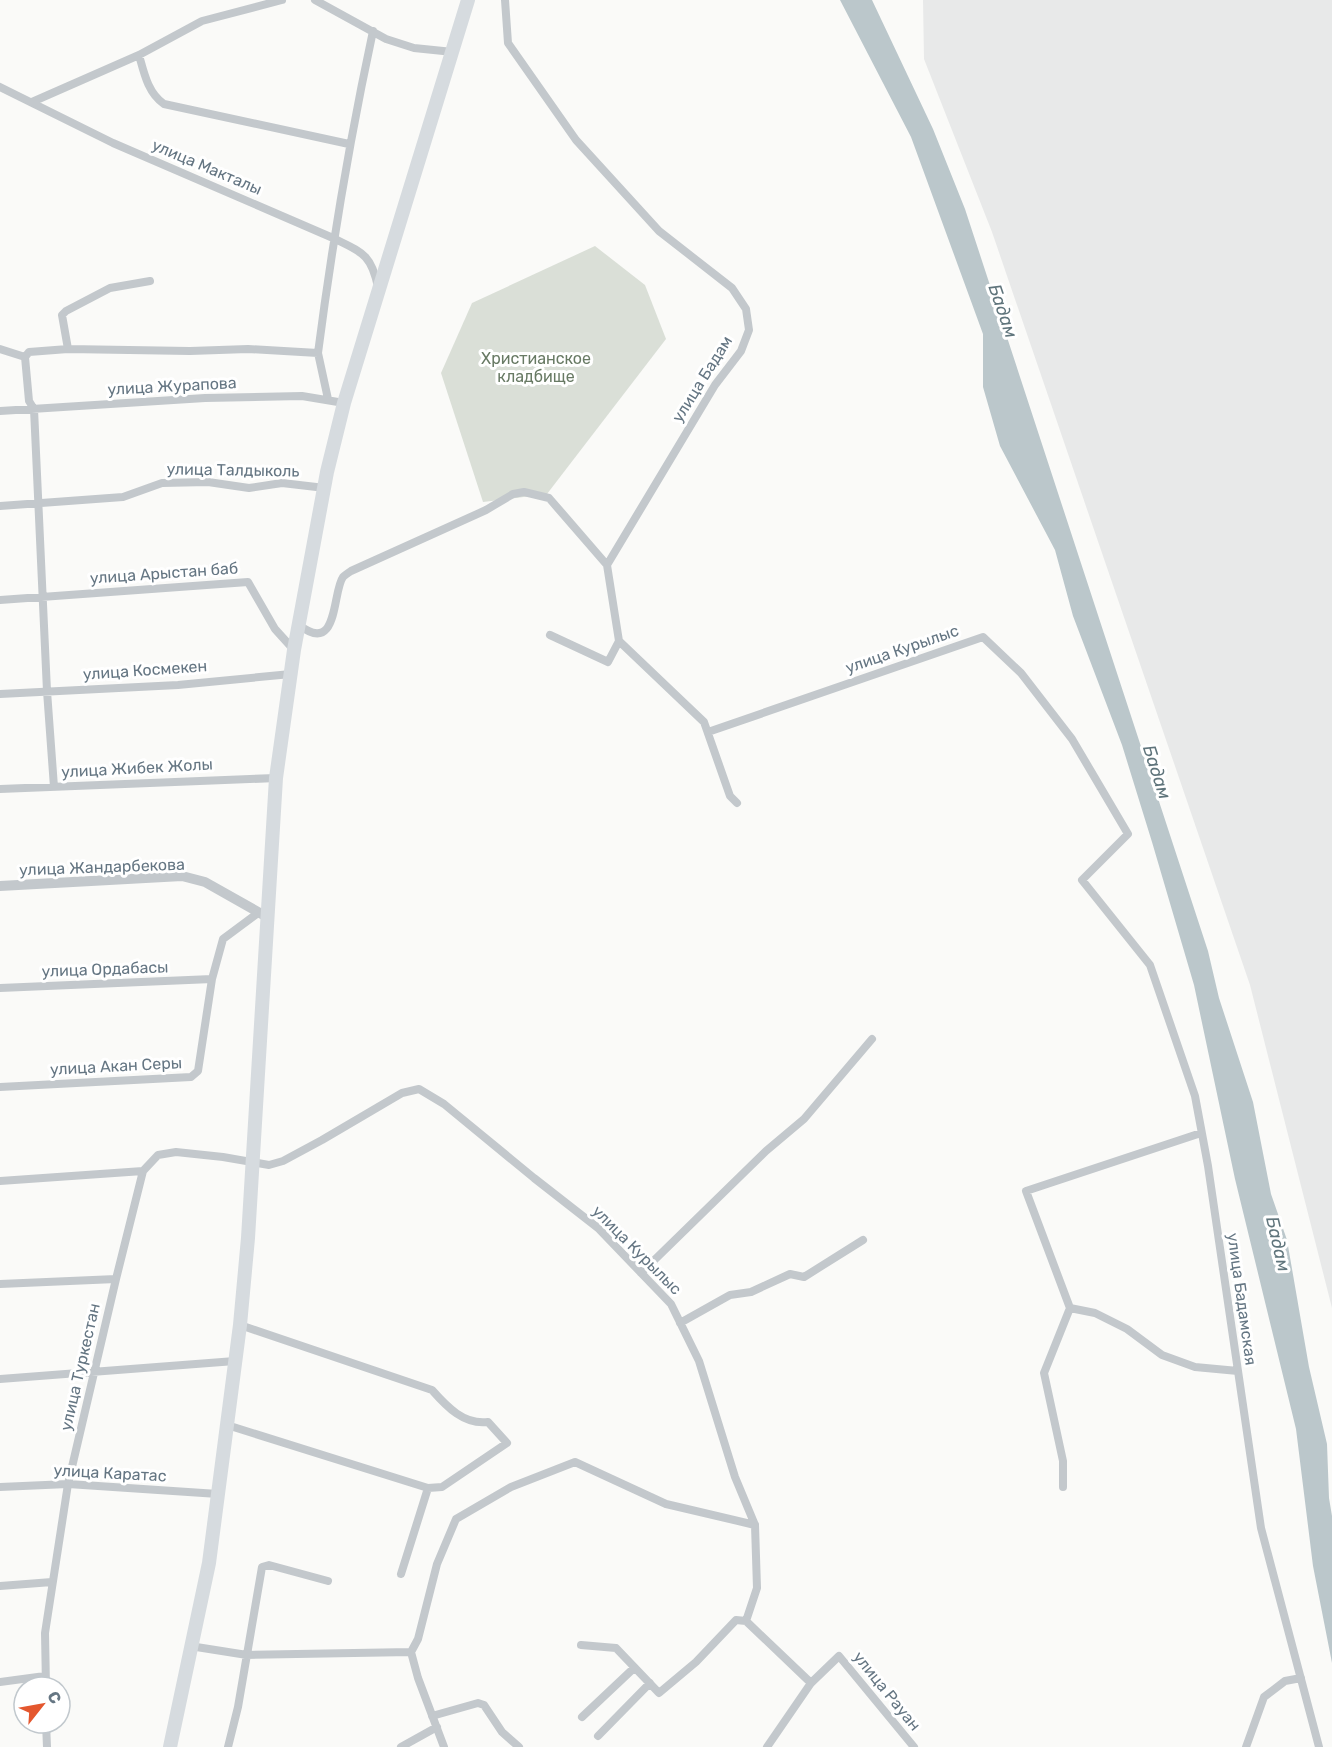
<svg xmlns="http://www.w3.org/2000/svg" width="1332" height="1747" font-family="Rubik,sans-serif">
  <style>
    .built { fill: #e8e9e9 }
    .green { fill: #dadfd7 }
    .water { fill: #bbc7cb }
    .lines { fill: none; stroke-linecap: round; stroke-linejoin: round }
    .minor { stroke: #c3c8cc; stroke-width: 8 }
    .tertiary { stroke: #c3c8cc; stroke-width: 10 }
    .trunk { stroke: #d6dbdf; stroke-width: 14 }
    .labels { text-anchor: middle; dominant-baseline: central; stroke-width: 6; stroke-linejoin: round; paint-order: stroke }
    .street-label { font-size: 16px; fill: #657683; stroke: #fff }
    .park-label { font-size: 16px; fill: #687a64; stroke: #fff }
    .water-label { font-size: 18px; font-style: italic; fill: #60757c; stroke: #fff }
  </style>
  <rect width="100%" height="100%" fill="#fafaf8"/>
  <path class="built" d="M 923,0 L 1332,0 L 1332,1308 L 1250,985 L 992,232 L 924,59 Z"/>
  <path class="green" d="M 595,246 L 645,285 L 666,339 L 547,494 L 483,502 L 441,373 L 472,303 Z"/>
  <path class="water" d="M 840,0 L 872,0 L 933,129 L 965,209 L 1208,951 L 1219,998 L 1253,1102 L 1271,1194 L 1287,1240 L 1309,1367 L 1327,1444 L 1329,1498 L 1332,1516 L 1332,1663 L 1313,1566 L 1296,1429 L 1235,1179 L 1194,985 L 1152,842 L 1122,745 L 1073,616 L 1055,550 L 1000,446 L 983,387 L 983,334 L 911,137 Z"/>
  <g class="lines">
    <path class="minor" d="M 315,0 L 386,39 L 414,48 L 453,52
      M 505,0 L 508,43 L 576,140 L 659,231 L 732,288 L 746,309 L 749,330 L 741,351 L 715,385 L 607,565 L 619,641 L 704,722 L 730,796 L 737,803
      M 139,55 C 144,73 148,93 164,104 L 349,144
      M 0,87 L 113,143 L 333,238 C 361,252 371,253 378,287
      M 32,102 L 139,55 L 202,21 L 282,0
      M 0,349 L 25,357
      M 68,349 L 190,351 L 248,349 L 318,353 C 332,245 350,138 373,31
      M 318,353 L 328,399
      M 0,411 L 205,398 L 302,396 L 344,403
      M 0,506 L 123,497 L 162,483 L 208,482 L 249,488 L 282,483 L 325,488
      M 0,600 L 248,582 L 275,629 L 294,650
      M 299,625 C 339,656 332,592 343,577 C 345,575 348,573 351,571 L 486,510 L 513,494 L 524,492 L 549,498 L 607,565
      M 550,635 L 608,662 L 619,641
      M 0,694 L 178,685 L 291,674
      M 708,732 L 983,637 L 1021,673 L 1072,739 L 1128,834 L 1082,880 L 1150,965 L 1195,1096 L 1208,1166 L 1261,1528 L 1319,1747
      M 54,787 L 47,691 L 34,409 L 29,401 L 25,357 L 29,352 L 68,349 L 62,315 L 66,311 L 110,288 L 150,281
      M 0,789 L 276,778
      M 0,988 L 212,979
      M 0,1087 L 191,1077 L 198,1071 L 212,979 L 223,939 L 258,913
      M 1201,1133 L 1026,1191 L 1070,1308 L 1095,1313 L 1127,1329 L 1162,1355 L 1195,1367 L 1238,1371
      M 0,1181 L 143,1171
      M 641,1273 L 766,1151 L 804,1119 L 872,1039
      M 0,1284 L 116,1279
      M 680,1323 L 730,1295 L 751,1292 L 790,1274 L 804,1277 L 863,1240
      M 240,1325 L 432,1390 C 447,1407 464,1425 488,1422 L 507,1443 L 442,1487 L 428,1488
      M 0,1379 L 235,1361
      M 227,1425 L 428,1488 L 401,1574
      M 0,1487 L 68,1484 L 218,1494
      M 1063,1487 L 1063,1461 L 1044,1373 L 1070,1308
      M 0,1586 L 52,1582
      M 581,1645 L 616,1648 L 659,1693 L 696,1662 L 736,1620 L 746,1621
      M 190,1646 L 247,1655 L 411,1652 L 418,1678 L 444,1747
      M 411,1652 L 418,1639 L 437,1564 L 456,1519 L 511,1487 L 575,1462 L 666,1504 L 755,1525
      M 0,1682 L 45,1676
      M 811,1683 L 839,1656 L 914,1747
      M 46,1687 L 45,1633 L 68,1484 L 116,1279 L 143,1171 L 158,1155 L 176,1152 L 223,1157 L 269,1165 L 283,1161 L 322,1140 L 402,1093 L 419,1089 L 444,1104 L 534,1178 L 598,1228 L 671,1304 L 699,1361 L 735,1477 L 755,1525 L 757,1588 L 746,1621 L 811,1683 L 767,1747
      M 432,1716 L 478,1703 L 484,1705 L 502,1732 L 519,1747
      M 582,1717 L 634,1668
      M 46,1723 L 47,1747
      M 598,1736 L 650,1683
      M 228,1747 L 238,1707 L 262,1567 L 269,1565 L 328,1581
      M 401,1747 L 437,1727
      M 1246,1747 L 1264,1697 L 1285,1681 L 1301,1678"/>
    <path class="tertiary" d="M 0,886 L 182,876 L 205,882 L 267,917"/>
    <path class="trunk" d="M 170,1747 L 209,1563 L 240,1325 L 248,1238 L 276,778 L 294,650 L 327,472 L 344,403 L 468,0"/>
  </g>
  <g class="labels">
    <g class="street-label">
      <text transform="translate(207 167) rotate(23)">улица Макталы</text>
      <text transform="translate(702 379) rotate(-58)">улица Бадам</text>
      <text transform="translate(172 386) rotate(-3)">улица Журапова</text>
      <text transform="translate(233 470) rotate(1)">улица Талдыколь</text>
      <text transform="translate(164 573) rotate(-4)">улица Арыстан баб</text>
      <text transform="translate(902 649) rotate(-19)">улица Курылыс</text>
      <text transform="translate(145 670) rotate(-4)">улица Космекен</text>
      <text transform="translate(137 768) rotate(-3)">улица Жибек Жолы</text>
      <text transform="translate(102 867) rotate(-2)">улица Жандарбекова</text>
      <text transform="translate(105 969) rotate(-2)">улица Ордабасы</text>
      <text transform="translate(116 1066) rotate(-3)">улица Акан Серы</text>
      <text transform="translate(637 1250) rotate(45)">улица Курылыс</text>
      <text transform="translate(1242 1299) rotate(82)">улица Бадамская</text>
      <text transform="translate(80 1367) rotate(-77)">улица Туркестан</text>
      <text transform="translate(110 1473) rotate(3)">улица Каратас</text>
      <text transform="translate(887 1691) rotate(51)">улица Рауан</text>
    </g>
    <g class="park-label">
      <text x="536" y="358">Христианское<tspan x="536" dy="18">кладбище</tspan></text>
    </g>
    <g class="water-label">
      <text transform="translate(1003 311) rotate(71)">Бадам</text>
      <text transform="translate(1157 772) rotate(72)">Бадам</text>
      <text transform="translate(1278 1244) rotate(77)">Бадам</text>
    </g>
  </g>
  <g transform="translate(42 1705) rotate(59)"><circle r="28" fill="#ffffff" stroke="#c1c8cd" stroke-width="1.5"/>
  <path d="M0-4.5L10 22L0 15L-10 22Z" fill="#e4572e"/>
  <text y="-9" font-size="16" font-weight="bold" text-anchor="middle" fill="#657683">С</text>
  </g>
</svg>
